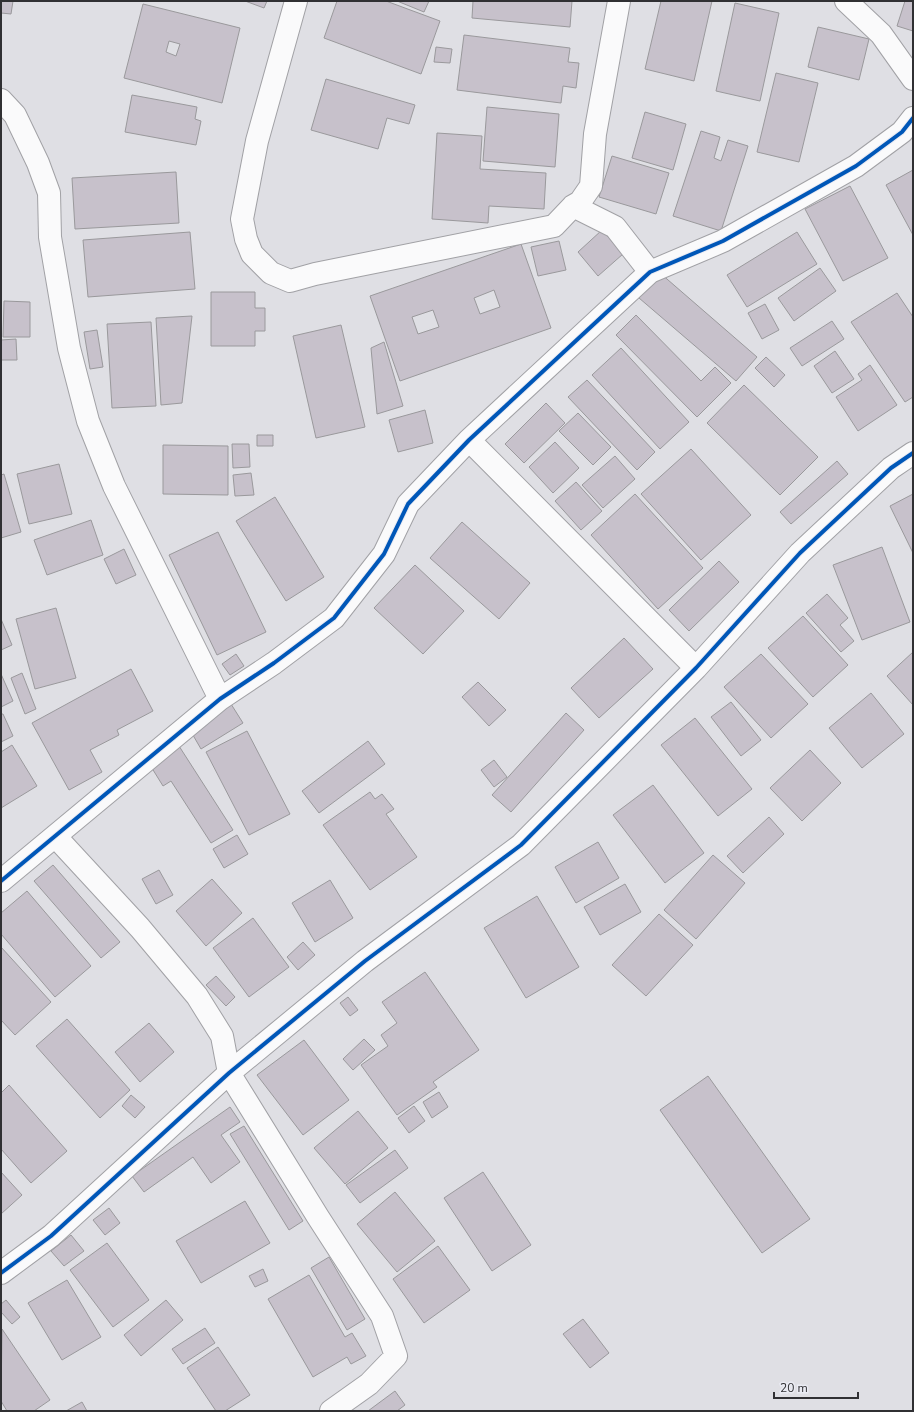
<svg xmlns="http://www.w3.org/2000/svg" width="914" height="1412" font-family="'Nunito Sans',sans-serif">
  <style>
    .building { fill: #c7c1cb; stroke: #9a999c; fill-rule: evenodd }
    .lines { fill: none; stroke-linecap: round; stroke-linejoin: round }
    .minor-casing { stroke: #a1a1a5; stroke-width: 24 }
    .minor { stroke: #fafafb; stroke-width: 22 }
    .cycleway-casing { stroke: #eaebf3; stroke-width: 6 }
    .cycleway { stroke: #0057b8; stroke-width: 4 }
  </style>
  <rect width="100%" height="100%" fill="#dfdfe4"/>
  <path class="building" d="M 1,1 L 13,1 L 11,14 L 1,13 Z
    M 245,1 L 267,1 L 264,8 Z
    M 337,1 L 386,1 L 440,21 L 421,74 L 324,38 Z
    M 397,1 L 429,1 L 424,12 Z
    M 473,1 L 572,1 L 570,27 L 472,18 Z
    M 661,1 L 712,1 L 694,81 L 645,69 Z
    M 905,1 L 913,1 L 913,31 L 897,26 Z
    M 735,3 L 779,13 L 760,101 L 716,91 Z
    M 143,4 L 240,28 L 222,103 L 124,78 ZM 169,41 L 180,44 L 176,56 L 166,52 Z
    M 818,27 L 869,39 L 859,80 L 808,67 Z
    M 464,35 L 570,48 L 568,62 L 579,63 L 576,88 L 563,86 L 561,103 L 457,90 Z
    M 436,47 L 452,49 L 450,63 L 434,62 Z
    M 776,73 L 818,83 L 799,162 L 757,152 Z
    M 326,79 L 415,105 L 409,124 L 387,118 L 378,149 L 311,130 Z
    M 132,95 L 197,107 L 195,119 L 201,121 L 196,145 L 125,132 Z
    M 487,107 L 559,114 L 555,167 L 483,161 Z
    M 645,112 L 686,124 L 673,170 L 632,158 Z
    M 701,131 L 720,137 L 714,158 L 721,161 L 728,140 L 748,146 L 721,231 L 673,216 Z
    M 437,133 L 482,136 L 480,169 L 546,173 L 544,209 L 489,206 L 488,223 L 432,219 Z
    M 612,156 L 669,173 L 656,214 L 599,197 Z
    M 913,170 L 913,235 L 886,185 Z
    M 176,172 L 179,223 L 75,229 L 72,178 Z
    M 850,186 L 888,258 L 843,281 L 805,209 Z
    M 602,230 L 623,254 L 598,276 L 578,252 Z
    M 190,232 L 195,289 L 88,297 L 83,240 Z
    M 797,232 L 817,264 L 747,307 L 727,275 Z
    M 559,241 L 566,270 L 538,276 L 531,247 Z
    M 521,244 L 551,328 L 400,381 L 370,296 ZM 494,290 L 500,307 L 480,314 L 474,298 ZM 433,310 L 439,327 L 418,334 L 412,317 Z
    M 820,268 L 836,291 L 794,321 L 778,298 Z
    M 660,273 L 757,357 L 736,381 L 639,298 Z
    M 211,292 L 255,292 L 255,308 L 265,308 L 265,331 L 255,331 L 255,346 L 211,346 Z
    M 897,293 L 913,317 L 913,397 L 905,402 L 851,322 Z
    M 4,301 L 30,302 L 30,337 L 3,337 Z
    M 765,304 L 779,330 L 762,339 L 748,313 Z
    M 636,315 L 701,381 L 715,367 L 731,383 L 697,417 L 616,335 Z
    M 192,316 L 182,403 L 161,405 L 156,318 Z
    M 832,321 L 844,339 L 802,366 L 790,348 Z
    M 151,322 L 156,406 L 112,408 L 107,324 Z
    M 341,325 L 365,427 L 316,438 L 293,336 Z
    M 97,330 L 103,367 L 90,369 L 84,332 Z
    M 16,339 L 17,360 L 1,360 L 1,340 Z
    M 384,342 L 403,406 L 377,414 L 371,348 Z
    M 621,348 L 689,422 L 660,449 L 592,375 Z
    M 835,351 L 854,379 L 832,393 L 814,366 Z
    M 766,357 L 785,375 L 774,387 L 755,368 Z
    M 870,365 L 897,405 L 858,431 L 836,397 L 862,380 L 858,374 Z
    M 587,380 L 655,452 L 637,470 L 568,397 Z
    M 744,385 L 818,457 L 780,495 L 707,423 Z
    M 546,403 L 565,423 L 524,463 L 505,444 Z
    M 425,410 L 433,443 L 398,452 L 389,420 Z
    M 578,413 L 611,447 L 593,465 L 559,431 Z
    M 257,435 L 273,435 L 273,446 L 257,446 Z
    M 555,442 L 579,468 L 553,493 L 529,467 Z
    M 232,444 L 249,444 L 250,467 L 233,468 Z
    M 163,445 L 228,446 L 228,495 L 163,494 Z
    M 691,449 L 751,515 L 701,560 L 641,494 Z
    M 615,456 L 635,479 L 603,508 L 582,485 Z
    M 837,461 L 848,474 L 791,524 L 780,512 Z
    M 59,464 L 72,514 L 29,524 L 17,474 Z
    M 251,473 L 254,495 L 235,496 L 233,475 Z
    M 4,474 L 21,532 L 1,538 L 1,475 Z
    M 576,482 L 602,511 L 581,530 L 555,501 Z
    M 635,494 L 703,568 L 658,609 L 591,535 Z
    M 913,494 L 913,553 L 890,506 Z
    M 275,497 L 324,577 L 286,601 L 236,521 Z
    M 91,520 L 103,555 L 47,575 L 34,540 Z
    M 462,522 L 530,583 L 499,619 L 430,558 Z
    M 218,532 L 266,632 L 217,655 L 169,555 Z
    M 882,547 L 910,622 L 862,640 L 833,565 Z
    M 124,549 L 136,575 L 116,584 L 104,559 Z
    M 719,561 L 739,582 L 689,631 L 669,610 Z
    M 415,565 L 464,611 L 423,654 L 374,608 Z
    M 827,594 L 848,618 L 840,625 L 854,641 L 841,652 L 806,613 Z
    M 56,608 L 76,678 L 35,689 L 16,619 Z
    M 803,616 L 848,665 L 813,697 L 768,648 Z
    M 1,619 L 12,645 L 1,650 Z
    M 624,638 L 653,669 L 599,718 L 571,688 Z
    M 913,652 L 913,705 L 887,676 Z
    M 236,654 L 244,666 L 230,675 L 222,664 Z
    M 761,654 L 808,704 L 771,738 L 724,687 Z
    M 131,669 L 153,711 L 117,730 L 119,735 L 90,750 L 102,772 L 69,790 L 32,723 Z
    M 22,673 L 36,709 L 25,714 L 11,678 Z
    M 1,674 L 13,701 L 1,707 Z
    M 478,682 L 506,710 L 489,726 L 462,697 Z
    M 871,693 L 904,734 L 862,768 L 829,728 Z
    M 731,702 L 761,740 L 741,756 L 711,717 Z
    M 231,704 L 243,723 L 201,749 L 190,730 Z
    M 566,713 L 584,730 L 511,812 L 492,795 Z
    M 1,714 L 3,714 L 13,736 L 1,742 Z
    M 695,718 L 752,789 L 718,816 L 661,745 Z
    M 247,731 L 290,814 L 249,835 L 206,752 Z
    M 368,741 L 385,764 L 319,813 L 302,791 Z
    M 12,745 L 37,786 L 1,808 L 1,752 Z
    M 179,746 L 233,830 L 211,843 L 171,781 L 163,786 L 150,765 Z
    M 810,750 L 841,783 L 802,821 L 770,788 Z
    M 494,760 L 507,777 L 494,787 L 481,770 Z
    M 653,785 L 704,853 L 665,883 L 613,815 Z
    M 370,792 L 375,799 L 382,794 L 394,809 L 386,814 L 417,857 L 370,890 L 323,825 Z
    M 769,817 L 784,834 L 743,873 L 727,856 Z
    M 237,835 L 248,854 L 224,868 L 213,849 Z
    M 598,842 L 619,878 L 576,903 L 555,867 Z
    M 713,855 L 745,883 L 696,939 L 664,910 Z
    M 53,865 L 120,942 L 101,958 L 34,881 Z
    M 159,870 L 173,895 L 156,904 L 142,879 Z
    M 212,879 L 242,913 L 206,946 L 176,911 Z
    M 330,880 L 353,918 L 315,942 L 292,903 Z
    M 625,884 L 641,912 L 600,935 L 584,907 Z
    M 27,891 L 91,966 L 55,997 L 1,934 L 1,913 Z
    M 537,896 L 579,967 L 526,998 L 484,928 Z
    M 659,914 L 693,945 L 646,996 L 612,965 Z
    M 253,918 L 289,967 L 249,997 L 213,948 Z
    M 303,942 L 315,955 L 298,970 L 287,957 Z
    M 1,947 L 51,1002 L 15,1035 L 1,1020 Z
    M 425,972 L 479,1050 L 433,1082 L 437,1087 L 397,1115 L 361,1065 L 388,1046 L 381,1035 L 397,1023 L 382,1002 Z
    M 216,976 L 235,997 L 226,1006 L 206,985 Z
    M 348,997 L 358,1010 L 350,1016 L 340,1003 Z
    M 67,1019 L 130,1090 L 100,1118 L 36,1046 Z
    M 149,1023 L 174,1052 L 140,1082 L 115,1052 Z
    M 364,1039 L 375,1050 L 353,1070 L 343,1059 Z
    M 304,1040 L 349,1100 L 303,1135 L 257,1075 Z
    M 708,1076 L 810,1219 L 762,1253 L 660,1110 Z
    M 9,1085 L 67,1151 L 31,1183 L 1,1149 L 1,1093 Z
    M 439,1092 L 448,1107 L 432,1118 L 423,1102 Z
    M 131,1095 L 145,1107 L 135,1118 L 122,1106 Z
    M 414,1106 L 425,1121 L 409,1133 L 398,1118 Z
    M 230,1107 L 240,1122 L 221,1135 L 240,1162 L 211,1183 L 193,1157 L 144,1192 L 132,1176 Z
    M 358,1111 L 388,1148 L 345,1184 L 314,1148 Z
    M 244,1126 L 303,1221 L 289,1230 L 230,1134 Z
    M 395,1150 L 408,1168 L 360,1203 L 346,1185 Z
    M 1,1172 L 22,1195 L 1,1214 Z
    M 483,1172 L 531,1245 L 492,1271 L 444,1198 Z
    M 395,1192 L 435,1241 L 397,1272 L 357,1224 Z
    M 245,1201 L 270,1243 L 201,1283 L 176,1241 Z
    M 109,1208 L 120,1223 L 105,1235 L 93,1220 Z
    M 71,1235 L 84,1251 L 64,1266 L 51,1251 Z
    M 107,1243 L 149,1300 L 113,1327 L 70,1270 Z
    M 438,1246 L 470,1290 L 424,1323 L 393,1279 Z
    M 329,1257 L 365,1319 L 347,1330 L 311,1268 Z
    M 263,1269 L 268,1281 L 255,1287 L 249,1276 Z
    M 309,1275 L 345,1337 L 352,1333 L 366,1356 L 351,1364 L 347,1357 L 313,1377 L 268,1299 Z
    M 67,1280 L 101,1337 L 62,1360 L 28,1303 Z
    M 6,1300 L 20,1317 L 12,1324 L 1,1312 L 1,1304 Z
    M 166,1300 L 183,1320 L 141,1356 L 124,1335 Z
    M 583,1319 L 609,1353 L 590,1368 L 563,1334 Z
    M 205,1328 L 215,1343 L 183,1364 L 172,1349 Z
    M 2,1329 L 50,1400 L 34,1411 L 7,1411 L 1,1401 Z
    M 218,1347 L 250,1395 L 225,1411 L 216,1411 L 187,1368 Z
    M 395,1391 L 405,1405 L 397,1411 L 368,1411 Z
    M 82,1402 L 87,1411 L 66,1411 Z"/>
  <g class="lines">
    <g class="minor-casing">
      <path id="minor" d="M 296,1 L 257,141 L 242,219 L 246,239 L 252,254 L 271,273 L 290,281 L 315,274 L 554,226 L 573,206 L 580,202 L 591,186 L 595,134 L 619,1
        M 846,1 L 881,34 L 913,79
        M 1,100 L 15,115 L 38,163 L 49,193 L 50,237 L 69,348 L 88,421 L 114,486 L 220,699
        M 573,206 L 615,227 L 650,272
        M 469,440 L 696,668
        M 55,836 L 140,928 L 197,996 L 222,1036 L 229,1073 L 318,1217 L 382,1316 L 396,1356 L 369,1384 L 331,1411
        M 1,881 L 220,699 L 274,663 L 334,618 L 384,554 L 408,504 L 469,440 L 650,272 L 723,241 L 856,166 L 902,132 L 913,118
        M 1,1273 L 51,1236 L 229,1073 L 365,961 L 521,845 L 696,668 L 800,553 L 891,468 L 913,453"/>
    </g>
    <use href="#minor" class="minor"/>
    <g class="cycleway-casing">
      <path id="cycleway" d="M 1,881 L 220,699 L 274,663 L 334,618 L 384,554 L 408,504 L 469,440 L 650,272 L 723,241 L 856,166 L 902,132 L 913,118
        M 1,1273 L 51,1236 L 229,1073 L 365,961 L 521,845 L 696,668 L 800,553 L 891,468 L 913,453"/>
    </g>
    <use href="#cycleway" class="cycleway"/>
  </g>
  <rect width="914" height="1412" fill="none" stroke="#303033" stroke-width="4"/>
  <path d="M774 1392v6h84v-6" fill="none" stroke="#303033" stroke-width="2"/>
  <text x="780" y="1392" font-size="12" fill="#303033" stroke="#eaebf3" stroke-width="3" paint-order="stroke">20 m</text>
</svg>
